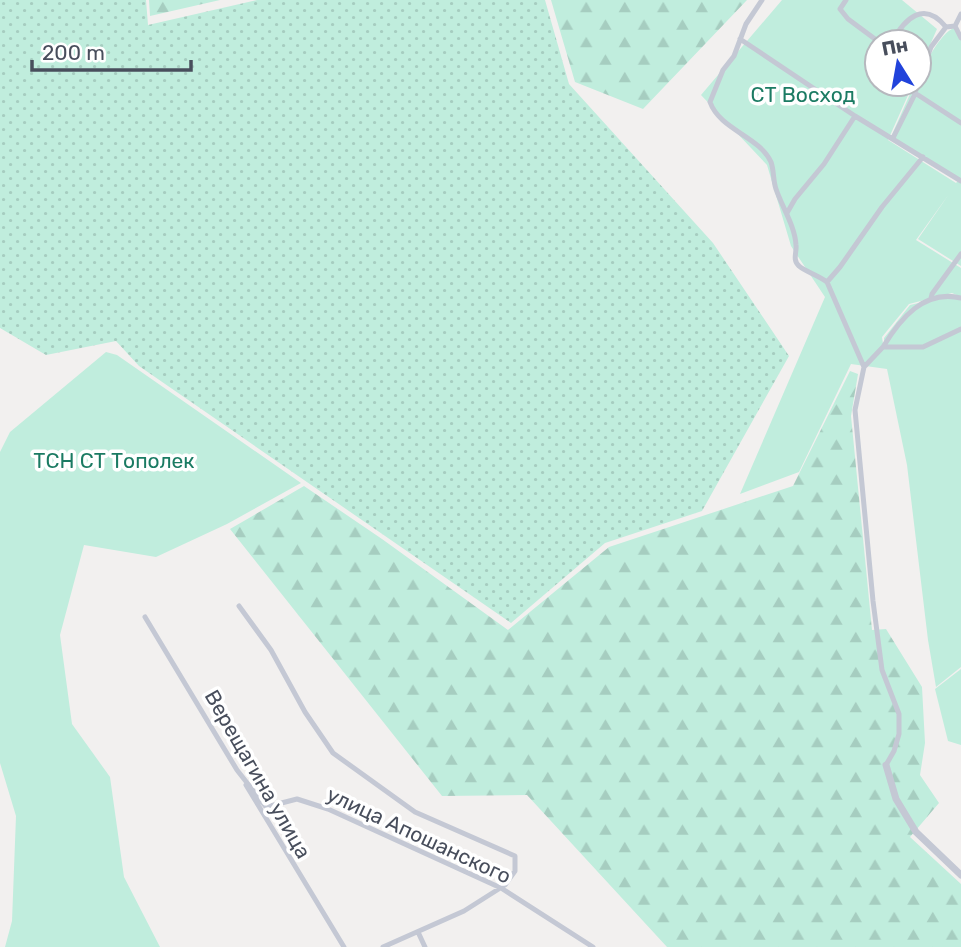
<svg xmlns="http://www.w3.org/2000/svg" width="961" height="947" font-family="Rubik,sans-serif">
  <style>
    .grass { fill: url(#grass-dots) }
    .forest { fill: url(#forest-firs) }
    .green { fill: #c0eddd }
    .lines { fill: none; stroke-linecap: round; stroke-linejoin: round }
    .minor { stroke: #c4c8d4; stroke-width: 5 }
    .tertiary { stroke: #c4c8d4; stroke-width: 7 }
    .labels { text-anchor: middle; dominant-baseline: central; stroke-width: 7; stroke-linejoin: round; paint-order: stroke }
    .park-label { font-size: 21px; fill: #1b7b63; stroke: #fff }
    .street-label { font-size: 21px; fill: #484e5c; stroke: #fff }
  </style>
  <defs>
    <pattern id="grass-dots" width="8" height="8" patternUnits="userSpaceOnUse" patternTransform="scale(1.75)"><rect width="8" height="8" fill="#c0eddd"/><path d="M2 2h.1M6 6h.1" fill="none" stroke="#a6cdc0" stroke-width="1.8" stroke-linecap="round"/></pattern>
    <pattern id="forest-firs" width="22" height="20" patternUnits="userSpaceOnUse" patternTransform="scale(1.75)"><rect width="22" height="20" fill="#c0eddd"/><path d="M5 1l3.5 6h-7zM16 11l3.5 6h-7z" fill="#a6cdc0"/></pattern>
  </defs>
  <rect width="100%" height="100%" fill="#f2f0ef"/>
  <path class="grass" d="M 0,0 L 146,0 L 148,25 L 257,0 L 545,0 L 569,84 L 713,243 L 789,356 L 702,511 L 605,543 L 511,623 L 139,366 L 116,341 L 46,355 L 0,328 Z"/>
  <path class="forest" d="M 149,0 L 220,0 L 150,16 Z
    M 551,0 L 747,0 L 643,109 L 575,82 Z
    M 850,371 L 858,374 L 851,416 L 872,630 L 886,629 L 922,687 L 925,743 L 920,775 L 939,803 L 910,837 L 961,884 L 961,947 L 667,947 L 527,795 L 442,796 L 230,529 L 304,486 L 382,539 L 508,630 L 609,547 L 793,486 Z"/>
  <path class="green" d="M 782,0 L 902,0 L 937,29 L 919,70 L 919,42 L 877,42 L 877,84 L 913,84 L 888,140 L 956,183 L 958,181 L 890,139 L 914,85 L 919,84 C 919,71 941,32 954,28 L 961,35 L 961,266 L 918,239 L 949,194 L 916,240 L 961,268 L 961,297 L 952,293 L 909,304 L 882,337 L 884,351 L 884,338 L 910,305 L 952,295 L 961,298 L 961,667 L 936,687 L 928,640 L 907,465 L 887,369 L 851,364 L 799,472 L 740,494 L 825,297 L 791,246 L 767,165 L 701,95 Z
    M 106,352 L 117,355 L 301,483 L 227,524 L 156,557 L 84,545 L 60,635 L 72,724 L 110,777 L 124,877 L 160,947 L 5,947 L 12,921 L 16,816 L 0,763 L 0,452 L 10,432 Z
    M 961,669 L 961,745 L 948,741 L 935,689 Z"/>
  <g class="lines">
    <path class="minor" d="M 762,0 L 746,24 L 734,56 L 723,70 L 710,102 C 720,130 759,136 771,162 C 774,170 773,181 776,189 C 782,207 795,226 796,245 C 797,252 792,260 799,266 C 804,271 818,275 827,282 L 864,367 L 855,410 L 873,601 L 882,670 L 899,714 L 899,734 L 894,751 L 886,765
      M 846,0 L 840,9 L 848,19 L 879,42
      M 961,14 L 955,26 L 961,38
      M 740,39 L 855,116 L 961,181
      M 892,42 C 905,18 924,0 946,27
      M 919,80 L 931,47 L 946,27 L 955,26
      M 880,84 L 886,89
      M 915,93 L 961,123
      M 893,138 L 914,96 L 918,84
      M 787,213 L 795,199 L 824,164 L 855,116
      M 827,282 L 840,267 L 882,207 L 923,157
      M 931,298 L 932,294 L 961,254
      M 883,347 C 900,319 924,289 961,298
      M 864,367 L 883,347 L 923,347 L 961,329
      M 239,606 L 271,650 L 305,712 L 333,753 L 415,812 L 515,856 L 515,871 L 505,885 L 464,911 L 383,947
      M 145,617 L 237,770
      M 237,770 L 266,807 L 297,799 L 328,809 L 501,888 L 593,947
      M 246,785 L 344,947
      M 418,932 L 425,947"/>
    <path class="tertiary" d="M 886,765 L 896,799 L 916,832 L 961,875"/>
  </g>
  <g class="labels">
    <g class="park-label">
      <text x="803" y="94">СТ Восход</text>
      <text x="114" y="460">ТСН СТ Тополек</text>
    </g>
    <g class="street-label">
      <text transform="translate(258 774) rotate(60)">Верещагина улица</text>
      <text transform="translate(419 835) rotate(25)">улица Апошанского</text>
    </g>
  </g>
  <g transform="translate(898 63) rotate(349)"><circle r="33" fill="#ffffff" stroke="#b6b8be" stroke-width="2"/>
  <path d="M0-5L12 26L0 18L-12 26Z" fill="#2143db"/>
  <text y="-10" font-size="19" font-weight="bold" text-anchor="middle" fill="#484e5c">Пн</text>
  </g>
  <path d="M32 60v10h159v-10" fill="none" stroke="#484e5c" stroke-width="3.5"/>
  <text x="42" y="60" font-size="21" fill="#484e5c" stroke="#ffffff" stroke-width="5" paint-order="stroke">200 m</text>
</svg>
